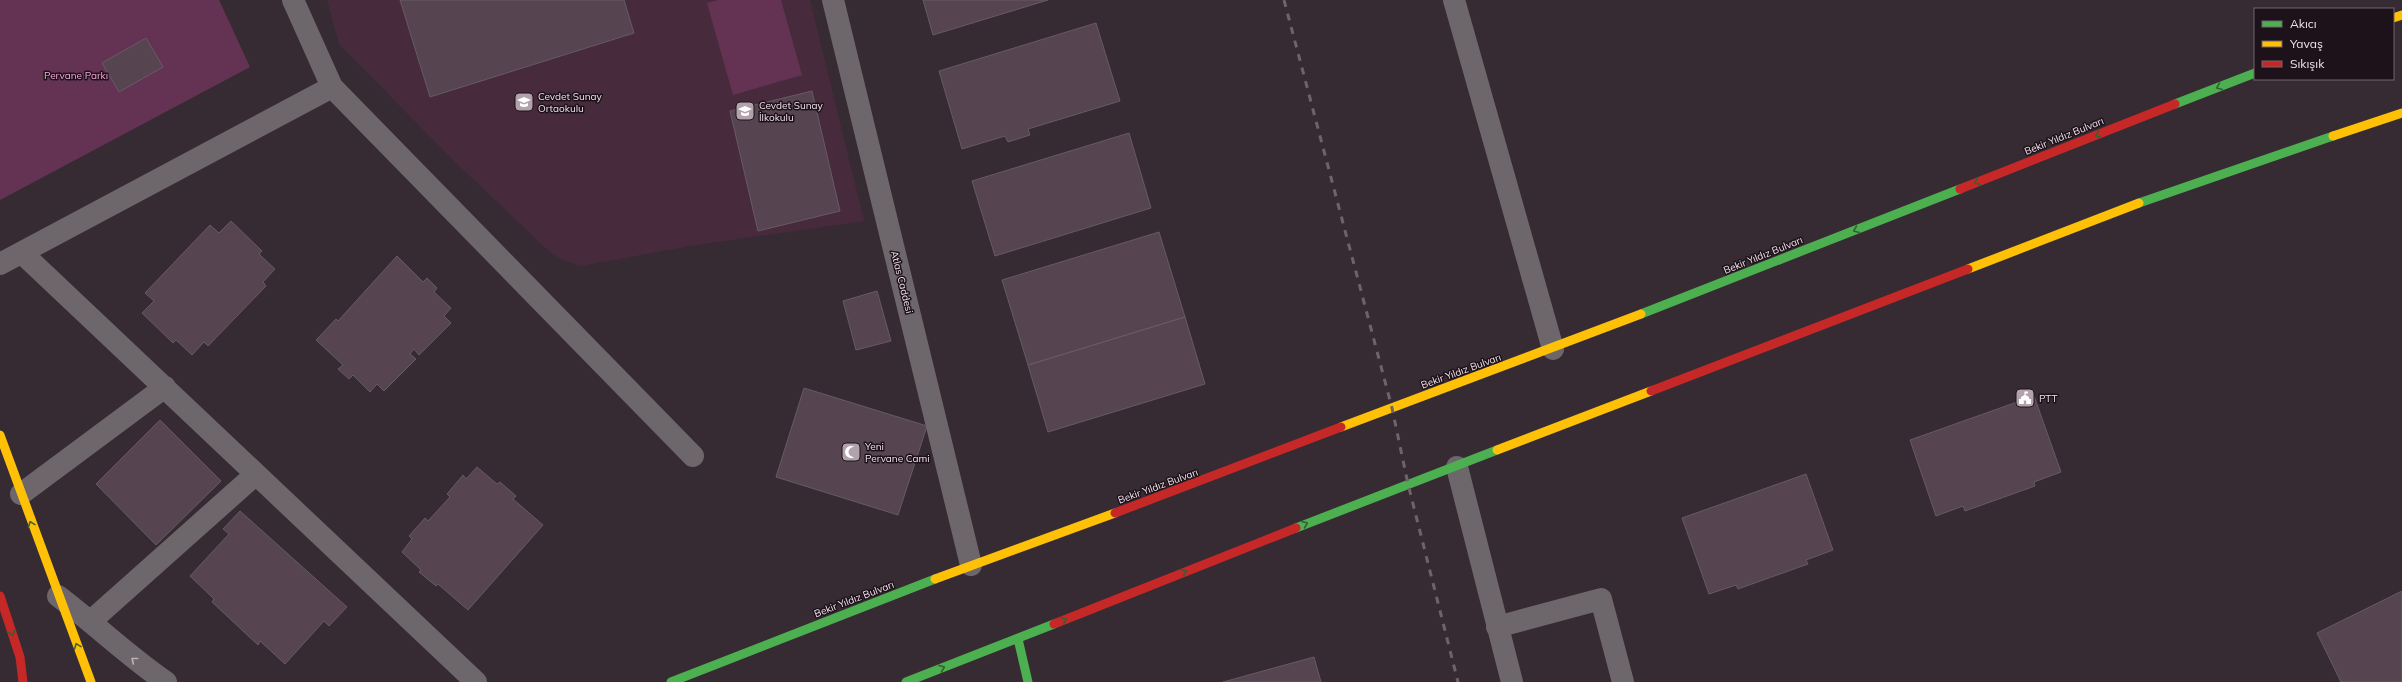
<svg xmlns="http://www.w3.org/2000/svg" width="2402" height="682" font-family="Mulish,sans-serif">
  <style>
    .built { fill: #472b3d }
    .green { fill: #643354 }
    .building { fill: #574451; stroke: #665b62 }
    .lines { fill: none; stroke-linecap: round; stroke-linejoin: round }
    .street { stroke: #6d676b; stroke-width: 22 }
    .fast { stroke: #4caf50; stroke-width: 9 }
    .slow { stroke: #ffc107; stroke-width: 9 }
    .jam { stroke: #c62828; stroke-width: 9 }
    .rail { stroke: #6c6469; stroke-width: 3; stroke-dasharray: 7 7; stroke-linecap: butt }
    .oneway { stroke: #346034 }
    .oneway2 { stroke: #bdb1b8 }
    .labels { text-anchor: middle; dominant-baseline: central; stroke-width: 3; stroke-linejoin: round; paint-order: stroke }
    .park-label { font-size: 10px; fill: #f9a9db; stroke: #1d1219 }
    .poi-label { font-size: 10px; fill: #f2e2ec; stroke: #1d1219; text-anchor: start }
    .street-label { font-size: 10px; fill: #f2e2ec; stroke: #1d1219 }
  </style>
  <rect width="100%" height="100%" fill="#372b33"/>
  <path class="built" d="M 327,0 L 810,0 L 864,221 L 690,246 L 580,266 L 566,261 L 552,254 L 453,160 L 339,44 Z"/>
  <path class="green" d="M 0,0 L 219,0 L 250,67 L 0,200 Z
    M 718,0 L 781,0 L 802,75 L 733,95 L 707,3 Z"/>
  <path class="building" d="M 400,0 L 624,0 L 634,33 L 430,97 Z
    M 923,0 L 1048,0 L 933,35 Z
    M 1096,23 L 1120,101 L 1028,129 L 1030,135 L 1008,142 L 1005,136 L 962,149 L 939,71 Z
    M 146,38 L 163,67 L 119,92 L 102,63 Z
    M 812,91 L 840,211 L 758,231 L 730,111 Z
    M 1129,133 L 1151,208 L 995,256 L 972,181 Z
    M 231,221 L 262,251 L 259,254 L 275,269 L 263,282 L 266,286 L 208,346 L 204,342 L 192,355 L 176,340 L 173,343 L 142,313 L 154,301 L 145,293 L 210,225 L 219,233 Z
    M 1159,232 L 1185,317 L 1028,365 L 1002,280 Z
    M 397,256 L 423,282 L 427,278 L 437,288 L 434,292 L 451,308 L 444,316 L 451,323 L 419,355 L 414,349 L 410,354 L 416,359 L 384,391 L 377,384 L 370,392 L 353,375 L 349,379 L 338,369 L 343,365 L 316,340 L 336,319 L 338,321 Z
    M 877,291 L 891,341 L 856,350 L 843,301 Z
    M 1185,317 L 1205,384 L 1048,432 L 1028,365 Z
    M 804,388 L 927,426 L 898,515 L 776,477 Z
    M 2034,396 L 2061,472 L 2034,482 L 2035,486 L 1965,511 L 1963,506 L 1936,516 L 1910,440 Z
    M 160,420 L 221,481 L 156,545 L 96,484 Z
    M 477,467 L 497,484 L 500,482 L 516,496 L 513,499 L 543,525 L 468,610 L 438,584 L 436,586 L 419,572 L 421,570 L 402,552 L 412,539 L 409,536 L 425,518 L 428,521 L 450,497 L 447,494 L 463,475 L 466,479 Z
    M 1806,474 L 1833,550 L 1806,560 L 1808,564 L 1738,589 L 1736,585 L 1709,594 L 1682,518 Z
    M 240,511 L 347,607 L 329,626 L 324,621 L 285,664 L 260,641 L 258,645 L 212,602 L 214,599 L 190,576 L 229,534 L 223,529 Z
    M 2402,591 L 2402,682 L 2341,682 L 2317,633 Z
    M 1314,657 L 1321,682 L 1223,682 Z"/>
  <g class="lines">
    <path class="street" d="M 293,0 L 332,87 L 693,456
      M 833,0 L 971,565
      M 1454,0 L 1553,349
      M 22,253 L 476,682
      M 0,264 L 332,87
      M 1457,467 L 1512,682
      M 21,494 L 165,387
      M 58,596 C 95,624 128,656 166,682
      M 91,621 L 256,474
      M 1497,627 L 1601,599 L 1623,682"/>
    <path class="fast" d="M 2175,104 L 2255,73
      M 2139,203 L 2333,136
      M 1641,314 L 1960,189
      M 1296,528 L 1497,450
      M 1018,639 L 1028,682
      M 671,682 L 935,579
      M 906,682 L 1054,624"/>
    <path class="slow" d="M 2393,18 L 2402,15
      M 2333,136 L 2402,113
      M 1968,269 L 2139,203
      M 1341,427 L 1641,314
      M 0,435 L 91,682
      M 1497,450 L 1651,391
      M 935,579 L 1115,513"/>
    <path class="jam" d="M 1960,189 L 2175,104
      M 1651,391 L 1968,269
      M 1115,513 L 1341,427
      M 0,596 L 20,657 L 23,682
      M 1054,624 L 1296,528"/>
    <path class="rail" d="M 1284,0 L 1392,408 L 1408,484 L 1458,682"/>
  </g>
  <defs><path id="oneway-chevron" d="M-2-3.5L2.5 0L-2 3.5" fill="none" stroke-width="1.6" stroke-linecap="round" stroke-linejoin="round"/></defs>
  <g class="oneway">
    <use href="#oneway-chevron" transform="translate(2219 87) rotate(158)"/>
    <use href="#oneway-chevron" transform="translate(2098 135) rotate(158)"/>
    <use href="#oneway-chevron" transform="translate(1977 182) rotate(158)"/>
    <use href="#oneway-chevron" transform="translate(1856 230) rotate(158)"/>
    <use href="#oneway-chevron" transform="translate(31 524) rotate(-110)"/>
    <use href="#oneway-chevron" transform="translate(1305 524) rotate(-22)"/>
    <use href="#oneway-chevron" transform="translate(1184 572) rotate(-22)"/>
    <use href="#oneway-chevron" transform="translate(1064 620) rotate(-22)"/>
    <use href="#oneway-chevron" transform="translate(12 633) rotate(71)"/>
    <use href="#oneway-chevron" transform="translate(77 646) rotate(-111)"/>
    <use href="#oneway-chevron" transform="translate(942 668) rotate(-21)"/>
  </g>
  <use class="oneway2" href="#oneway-chevron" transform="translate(134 660) rotate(-141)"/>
  <defs>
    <g id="school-square" transform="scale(1)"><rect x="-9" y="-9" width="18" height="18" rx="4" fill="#b1a2ab" stroke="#1d1219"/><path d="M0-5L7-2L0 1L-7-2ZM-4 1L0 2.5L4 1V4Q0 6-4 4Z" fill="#fff"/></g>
    <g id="civic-square" transform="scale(1)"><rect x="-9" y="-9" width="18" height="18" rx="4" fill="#b1a2ab" stroke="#1d1219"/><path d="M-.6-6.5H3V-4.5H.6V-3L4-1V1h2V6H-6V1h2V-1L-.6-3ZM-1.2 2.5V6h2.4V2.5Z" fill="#fff"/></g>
    <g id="mosque-square" transform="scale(1)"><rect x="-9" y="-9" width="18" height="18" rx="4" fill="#b1a2ab" stroke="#1d1219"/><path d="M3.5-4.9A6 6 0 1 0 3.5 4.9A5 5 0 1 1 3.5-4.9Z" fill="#fff"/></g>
  </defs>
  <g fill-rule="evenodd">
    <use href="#school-square" x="524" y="102"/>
    <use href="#school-square" x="745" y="111"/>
    <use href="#civic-square" x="2025" y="398"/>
    <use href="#mosque-square" x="851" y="452"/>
  </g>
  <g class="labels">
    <g class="park-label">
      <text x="76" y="75">Pervane Parkı</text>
    </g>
    <g class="poi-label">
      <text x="538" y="96">Cevdet Sunay<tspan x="538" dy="12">Ortaokulu</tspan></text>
      <text x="759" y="105">Cevdet Sunay<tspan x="759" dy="12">İlkokulu</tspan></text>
      <text x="2039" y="398">PTT</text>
      <text x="865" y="446">Yeni<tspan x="865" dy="12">Pervane Cami</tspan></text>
    </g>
    <g class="street-label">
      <text transform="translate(2064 136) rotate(-22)">Bekir Yıldız Bulvarı</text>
      <text transform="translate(1763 255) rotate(-22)">Bekir Yıldız Bulvarı</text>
      <text transform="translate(902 282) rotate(76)">Atlas Caddesi</text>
      <text transform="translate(1461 371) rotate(-20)">Bekir Yıldız Bulvarı</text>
      <text transform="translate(1158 486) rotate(-20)">Bekir Yıldız Bulvarı</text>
      <text transform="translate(854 599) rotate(-21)">Bekir Yıldız Bulvarı</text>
    </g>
  </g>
  <rect x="2254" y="8" width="140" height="72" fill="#1d1219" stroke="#72656d"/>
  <rect x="2262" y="21" width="20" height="6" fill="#4caf50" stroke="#72656d"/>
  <text x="2290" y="28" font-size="12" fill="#f2e2ec">Akıcı</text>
  <rect x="2262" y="41" width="20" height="6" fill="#ffc107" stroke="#72656d"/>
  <text x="2290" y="48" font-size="12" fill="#f2e2ec">Yavaş</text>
  <rect x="2262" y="61" width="20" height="6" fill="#c62828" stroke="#72656d"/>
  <text x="2290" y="68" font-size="12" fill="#f2e2ec">Sıkışık</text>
</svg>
